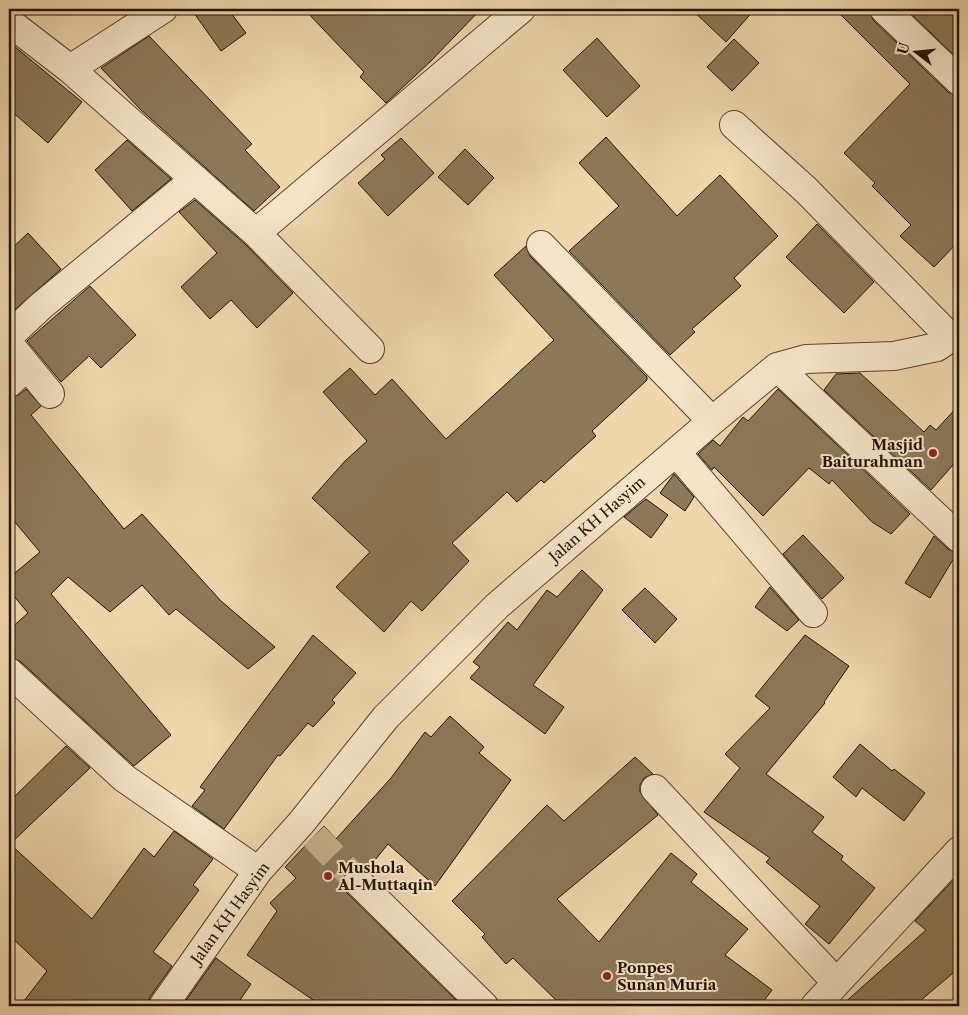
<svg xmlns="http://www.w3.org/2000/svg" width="968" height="1015" font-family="'Libre Caslon Text',serif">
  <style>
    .building { fill: #8d7859; stroke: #231300 }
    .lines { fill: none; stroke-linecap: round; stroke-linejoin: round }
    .minor-tunnel { stroke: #c6af89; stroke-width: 28; stroke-dasharray: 28 14; stroke-linecap: butt }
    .minor-casing { stroke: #56442b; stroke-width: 30 }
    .minor { stroke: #f5e4c8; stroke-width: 28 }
    .poi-dot { fill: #8f2418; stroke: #f5e4c8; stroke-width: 2 }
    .labels { text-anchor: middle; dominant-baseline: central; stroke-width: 4; stroke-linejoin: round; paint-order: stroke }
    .poi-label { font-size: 15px; font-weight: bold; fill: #231300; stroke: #f5e4c8; text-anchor: start }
    .street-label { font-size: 15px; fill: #231300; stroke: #f5e4c8 }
  </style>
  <rect width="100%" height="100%" fill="#efd6ab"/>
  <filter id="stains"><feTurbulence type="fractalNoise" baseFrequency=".004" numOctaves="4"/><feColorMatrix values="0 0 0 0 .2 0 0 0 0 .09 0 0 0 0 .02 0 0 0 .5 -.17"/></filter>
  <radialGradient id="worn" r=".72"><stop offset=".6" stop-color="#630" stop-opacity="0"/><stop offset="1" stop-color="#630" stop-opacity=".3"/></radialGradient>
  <path class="building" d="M 191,9 L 228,9 L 246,33 L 221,51 Z
    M 304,9 L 481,9 L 430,62 L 386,103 L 360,77 L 364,72 Z
    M 691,9 L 755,9 L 726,42 Z
    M 835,9 L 869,9 L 873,20 L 948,92 L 959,96 L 959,241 L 934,267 L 900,236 L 911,225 L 872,186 L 875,183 L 844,153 L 910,84 Z
    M 906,9 L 959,9 L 959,60 Z
    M 149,36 L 252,144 L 245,150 L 280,187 L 254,211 L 141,110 L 101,68 Z
    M 597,38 L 640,86 L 607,117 L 563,70 Z
    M 734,39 L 759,63 L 732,91 L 707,67 Z
    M 9,42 L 82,102 L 48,143 L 9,109 Z
    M 606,137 L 677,216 L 720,175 L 778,236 L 734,278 L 741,286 L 692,329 L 695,332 L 670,355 L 569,251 L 619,206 L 579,163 Z
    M 401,138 L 434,173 L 388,216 L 358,183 L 385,159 L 381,155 Z
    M 127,140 L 171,179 L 132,211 L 95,170 Z
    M 465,149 L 494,178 L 468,205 L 438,177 Z
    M 195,200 L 245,244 L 293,293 L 257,328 L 231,300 L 210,319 L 181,287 L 217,253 L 179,212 Z
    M 817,224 L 874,282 L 844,313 L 786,257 Z
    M 28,233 L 61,269 L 9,315 L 9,251 Z
    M 526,246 L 530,256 L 647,377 L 647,380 L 592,431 L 596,436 L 544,483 L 541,480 L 517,502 L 507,492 L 452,543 L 469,561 L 422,611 L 411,601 L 384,632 L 336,587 L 370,552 L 312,498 L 345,461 L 367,441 L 323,392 L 350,368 L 375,395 L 392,379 L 446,439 L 554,340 L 494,275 Z
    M 90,286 L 136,335 L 101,368 L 89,356 L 61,382 L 27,341 Z
    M 860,373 L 924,432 L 930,425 L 936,430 L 959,405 L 959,458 L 931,490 L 824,390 L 836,374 Z
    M 26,389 L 41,406 L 31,415 L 124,529 L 142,514 L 221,601 L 275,647 L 248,669 L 176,609 L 169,615 L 142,585 L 110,612 L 68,577 L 51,594 L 171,735 L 134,766 L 20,661 L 9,657 L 9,630 L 28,613 L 9,590 L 9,578 L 40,552 L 9,515 L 9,398 L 19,395 Z
    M 778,389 L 910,514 L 891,534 L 872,522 L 832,480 L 829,484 L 809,468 L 763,516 L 714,467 L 712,470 L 698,454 L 713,440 L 720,446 L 743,417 L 748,421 Z
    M 674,474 L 694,497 L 685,511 L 660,493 Z
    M 646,499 L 668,515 L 651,538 L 624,517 Z
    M 803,535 L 844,578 L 822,599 L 783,554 Z
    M 934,536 L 948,549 L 957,553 L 930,598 L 905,583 Z
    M 582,570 L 603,590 L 533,685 L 564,707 L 545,734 L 470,678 L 480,667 L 473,662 L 508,622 L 517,630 L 547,590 L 557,597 Z
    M 770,587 L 799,620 L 787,631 L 755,607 Z
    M 645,588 L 677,619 L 655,643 L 622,610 Z
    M 313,635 L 356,673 L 332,700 L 335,703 L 313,727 L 308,723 L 280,756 L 278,755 L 224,829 L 192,806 L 205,790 L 200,787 Z
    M 805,635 L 849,666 L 824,702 L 825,703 L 766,774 L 824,817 L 812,832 L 843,856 L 841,860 L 875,888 L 829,944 L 805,924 L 820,906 L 766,862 L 770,858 L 704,812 L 740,768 L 725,754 L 770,708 L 755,696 Z
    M 450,716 L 484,747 L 479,753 L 511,780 L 435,886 L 388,844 L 367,870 L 354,867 L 347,871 L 343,878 L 343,886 L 347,893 L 462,1006 L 322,1006 L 247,955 L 277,911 L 270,903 L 296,878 L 285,867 L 324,826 L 336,839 L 391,778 L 425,732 L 431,737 Z
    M 860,744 L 892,771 L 894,769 L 925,793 L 904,821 L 862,788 L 856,797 L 833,777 Z
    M 66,746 L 90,768 L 10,844 L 92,919 L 144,848 L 154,857 L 174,831 L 213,859 L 193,885 L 199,890 L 153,952 L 172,966 L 150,997 L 148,1006 L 20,1006 L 47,971 L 9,935 L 9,802 Z
    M 635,757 L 653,774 L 644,778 L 640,785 L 640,792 L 658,815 L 557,899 L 599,942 L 671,853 L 697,874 L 691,882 L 748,929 L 725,955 L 772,990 L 760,1006 L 562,1006 L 513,958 L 506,964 L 482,937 L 485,934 L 452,901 L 547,805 L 564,821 Z
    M 959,874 L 959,968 L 914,1006 L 841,1006 L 926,930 L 915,921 Z
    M 216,958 L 251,984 L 236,1006 L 182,1006 Z"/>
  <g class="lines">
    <path class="minor-tunnel" d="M 314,836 L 358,882"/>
    <g class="minor-casing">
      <path id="minor" d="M 884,9 L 959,81
        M 9,22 L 70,69 L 256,233 L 370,349
        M 70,69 L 163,9
        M 734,125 L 806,190 L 952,339
        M 256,233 L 521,9
        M 541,245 L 712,421
        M 9,336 L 41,306 L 195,179
        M 9,344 L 50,394
        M 777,367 L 959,538
        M 9,383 L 27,366
        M 676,452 L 813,613
        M 9,672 L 124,778 L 258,871
        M 655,789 L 836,982
        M 358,882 L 484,1006
        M 163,1006 L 258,871 L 301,823 L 386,717 L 497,606 L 712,421 L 777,367 L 806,359 L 894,356 L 937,347 L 959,332
        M 815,1006 L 959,851"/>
    </g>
    <use href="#minor" class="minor"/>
  </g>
  <g class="poi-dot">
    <circle cx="933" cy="453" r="5"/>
    <circle cx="328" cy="876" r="5"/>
    <circle cx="607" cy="976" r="5"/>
  </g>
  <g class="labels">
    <g class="poi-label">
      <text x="923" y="444" text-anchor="end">Masjid<tspan x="923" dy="17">Baiturahman</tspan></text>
      <text x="338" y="867">Mushola<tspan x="338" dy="17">Al-Muttaqin</tspan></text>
      <text x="617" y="967">Ponpes<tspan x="617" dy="17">Sunan Muria</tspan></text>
    </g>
    <g class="street-label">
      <text transform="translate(597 519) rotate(-41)">Jalan KH Hasyim</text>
      <text transform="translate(230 913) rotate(-54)">Jalan KH Hasyim</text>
    </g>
  </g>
  <rect width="968" height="1015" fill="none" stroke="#efd6ab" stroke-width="30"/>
  <rect x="10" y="10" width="948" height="995" fill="none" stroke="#231300" stroke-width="2.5"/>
  <rect x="15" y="15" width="938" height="985" fill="none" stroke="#231300"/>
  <g transform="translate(916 52) rotate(286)" stroke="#f5e4c8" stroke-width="4" paint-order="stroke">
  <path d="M0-4L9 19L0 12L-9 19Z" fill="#231300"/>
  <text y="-8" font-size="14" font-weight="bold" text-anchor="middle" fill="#231300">U</text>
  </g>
  <rect width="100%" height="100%" filter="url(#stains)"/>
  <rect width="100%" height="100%" fill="url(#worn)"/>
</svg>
